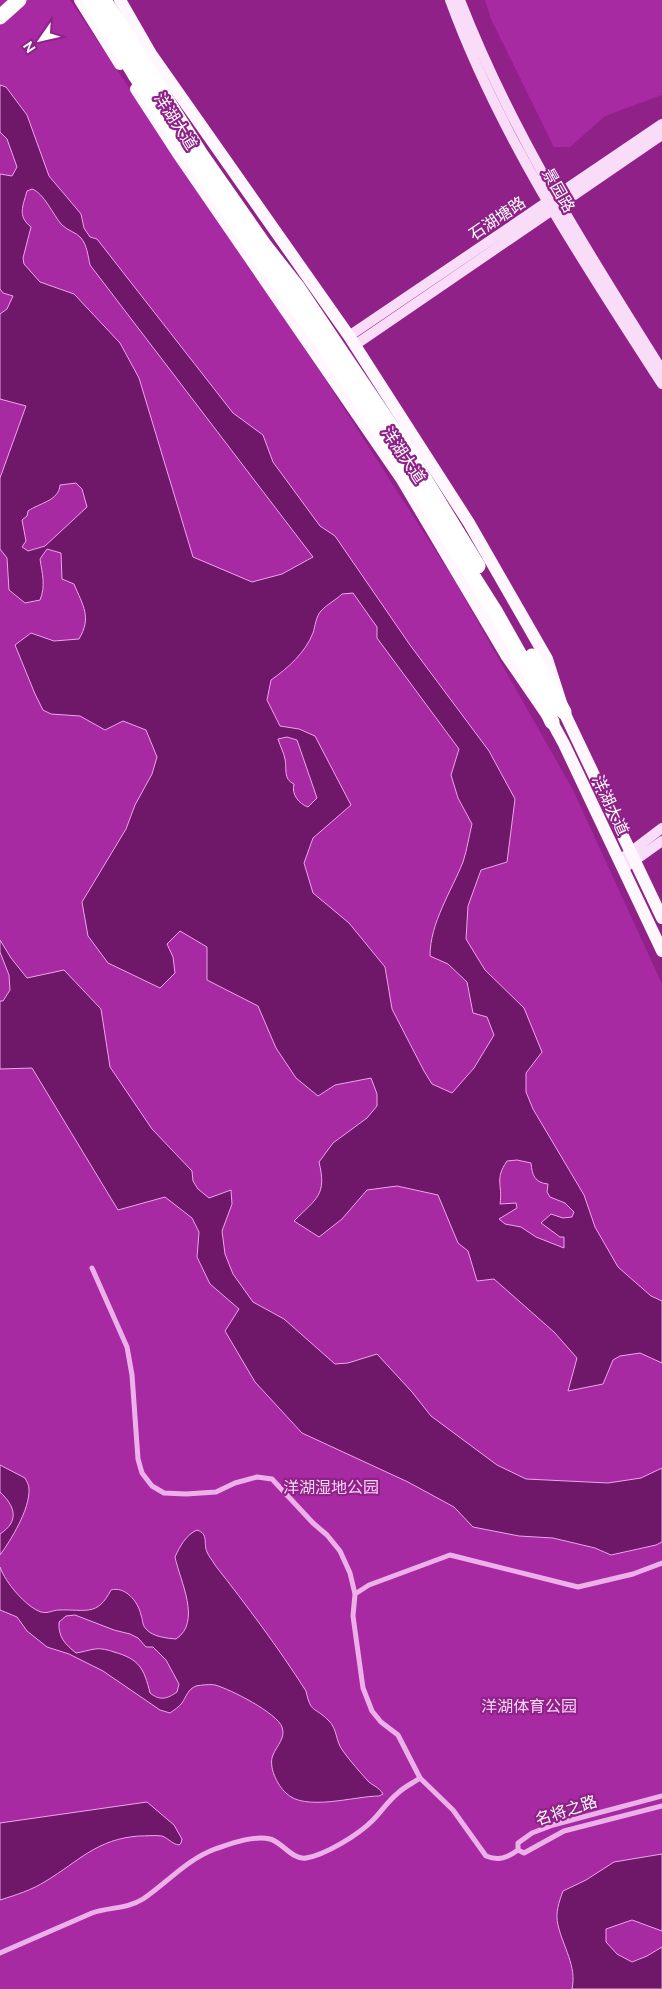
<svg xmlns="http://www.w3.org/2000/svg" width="662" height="1989" font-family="Ubuntu,'Noto Sans SC',sans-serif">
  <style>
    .green { fill: #a82aa3 }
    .water { fill: #6f1769; stroke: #eea4ec; fill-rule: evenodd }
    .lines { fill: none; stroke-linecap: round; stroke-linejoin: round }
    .street { stroke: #edb1ea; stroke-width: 5 }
    .secondary { stroke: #f9ddf8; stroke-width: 10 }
    .primary { stroke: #fff7fe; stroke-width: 12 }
    .highway { stroke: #fff; stroke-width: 15 }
    .labels { text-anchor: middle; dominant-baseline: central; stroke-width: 4.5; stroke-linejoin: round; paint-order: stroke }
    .street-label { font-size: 16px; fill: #fff; stroke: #902189 }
    .park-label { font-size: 16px; fill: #f9d6f8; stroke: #902189 }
  </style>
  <rect width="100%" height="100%" fill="#902189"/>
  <path class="green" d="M 0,0 L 70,0 L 323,376 L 453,578 L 573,790 L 662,984 L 662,1989 L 0,1989 Z
    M 485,0 L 662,0 L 662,95 L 605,116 L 570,147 L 554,147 L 491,19 Z"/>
  <path class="water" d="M 0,85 L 6,87 L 27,115 L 49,176 L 81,214 L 84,228 L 90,237 L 97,239 L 233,413 L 263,435 L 273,462 L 320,526 L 335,536 L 410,645 L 489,751 L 515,799 L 507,862 L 481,870 L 468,906 L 466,939 L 485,970 L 524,1008 L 542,1052 L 526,1073 L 526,1092 L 533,1109 L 584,1195 L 595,1227 L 618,1267 L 651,1296 L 662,1301 L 662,1363 L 640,1353 L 620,1356 L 613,1360 L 603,1384 L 568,1391 L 577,1358 L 554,1332 L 494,1279 L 477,1281 L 468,1251 L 458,1243 L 438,1195 L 397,1186 L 367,1190 L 342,1219 L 319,1237 L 294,1221 C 317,1198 327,1195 319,1162 L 333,1143 L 367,1118 L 377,1106 L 377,1094 L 371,1078 L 335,1085 L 318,1096 L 296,1078 L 276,1048 L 258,1006 L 207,980 L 207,947 L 180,931 L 167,944 L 173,957 L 175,973 L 160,988 L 108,963 L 88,936 L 82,902 L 126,829 L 135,805 L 152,774 L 157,757 L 146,730 L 123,721 L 105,730 L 80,716 L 51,714 L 43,710 L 35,694 L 15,645 L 31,633 L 54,641 L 79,639 C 92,617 83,606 74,584 L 62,579 L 61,553 L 47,549 L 40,559 C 42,573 46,586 40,600 L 25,603 L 9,590 L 7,558 L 0,549 L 0,478 L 26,406 L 0,399 L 0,314 L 7,309 L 13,296 L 3,293 L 0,289 L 0,174 L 12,176 L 17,167 L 7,139 L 0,132 ZM 32,189 C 44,193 53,215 62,225 C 68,231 76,232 81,238 C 87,245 88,256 90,265 L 313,557 L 282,574 L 252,582 L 193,557 L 139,378 L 120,343 L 74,294 L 40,282 L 24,264 L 23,258 L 31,227 C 17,216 23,206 27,191 ZM 76,483 L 82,489 L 87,507 L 45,546 L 28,551 L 22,547 L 26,541 L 22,520 L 27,516 L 28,511 C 39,503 59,501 60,485 ZM 353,593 L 377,627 L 377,638 L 459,749 L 451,775 L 458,798 L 472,824 C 469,836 467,850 463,862 C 451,892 430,923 430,956 L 448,964 L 467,982 L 473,1013 L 487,1017 L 494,1035 L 474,1068 L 452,1093 L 432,1084 L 424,1071 L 392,1009 L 385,967 L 349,923 L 313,893 L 304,863 L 313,838 L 351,805 L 315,736 L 299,729 L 280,726 L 267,700 L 271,680 C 288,668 305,653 313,633 C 315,627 316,616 321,611 C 326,605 336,600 342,594 ZM 287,737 L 297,740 L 317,798 L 308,807 C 299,804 291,794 294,784 C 283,779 287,769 285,759 C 284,753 280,746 278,739 ZM 517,1160 L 531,1163 C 532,1175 535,1183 548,1184 L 547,1192 L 550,1197 L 565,1203 L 574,1212 L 572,1217 L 563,1218 L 551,1214 L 541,1223 L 560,1237 L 564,1237 L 564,1248 L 536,1237 L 521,1227 L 505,1224 L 499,1219 L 517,1208 L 516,1203 L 500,1204 C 503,1184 494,1180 507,1161 Z
    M 0,940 L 11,958 L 27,978 L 64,970 L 101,1009 L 110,1067 L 152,1129 L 192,1171 L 193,1181 L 198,1189 L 209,1198 L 231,1190 L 232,1204 L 222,1231 L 225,1254 L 233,1274 L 253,1302 L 284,1319 L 335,1364 L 348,1363 L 377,1354 L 412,1392 L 431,1416 L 497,1465 L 526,1479 L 608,1483 L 641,1478 L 662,1468 L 662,1542 L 656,1545 L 611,1555 L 595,1548 L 553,1538 L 519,1536 L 473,1527 L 454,1507 L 408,1482 L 302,1433 L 255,1382 L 225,1331 L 239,1309 L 210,1284 L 197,1257 L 199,1232 L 192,1218 L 165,1197 L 118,1210 L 32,1068 L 0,1069 L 0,1001 L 3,1001 L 10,990 L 9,975 L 0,952 Z
    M 0,1465 L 25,1478 C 27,1482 29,1485 29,1489 C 30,1509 11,1540 0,1555 L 0,1534 C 20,1521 15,1506 0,1492 Z
    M 197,1530 C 209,1534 203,1543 207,1552 C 209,1557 213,1561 215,1565 C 247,1606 278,1647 306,1691 C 311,1714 314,1706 328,1720 C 338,1729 335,1741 343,1751 C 350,1761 360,1772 368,1781 C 373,1786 379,1787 383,1794 L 379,1796 C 355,1796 304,1812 286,1793 C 277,1785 268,1766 273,1755 C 277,1745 286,1738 282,1727 C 277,1713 230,1689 215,1685 C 211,1684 201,1685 196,1686 C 188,1689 186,1697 182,1703 C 179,1707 174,1710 170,1713 L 160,1710 L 103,1671 L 69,1654 L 47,1647 L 27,1631 L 17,1617 L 0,1610 L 0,1567 C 5,1582 26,1607 41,1612 C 48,1614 53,1610 59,1610 C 86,1609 97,1617 111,1590 C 125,1586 138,1601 141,1615 C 143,1620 142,1625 146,1629 C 153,1637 166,1638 176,1639 C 202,1622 180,1581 175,1557 C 180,1546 186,1535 197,1530 ZM 75,1615 L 114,1630 L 130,1634 L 138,1638 L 146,1647 L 153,1647 L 166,1660 L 179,1684 L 177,1692 C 167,1699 160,1701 150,1693 C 144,1668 139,1659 114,1652 C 109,1650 100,1648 95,1649 C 88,1650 83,1652 76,1653 C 65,1644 58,1637 59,1622 L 66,1616 Z
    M 147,1802 L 174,1825 L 182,1839 L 181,1843 L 179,1845 C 172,1844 168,1838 162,1836 C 154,1835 146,1836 139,1836 C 97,1839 79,1861 46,1881 C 32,1890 16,1895 0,1900 L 0,1823 Z
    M 662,1854 L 662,1931 L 632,1920 L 606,1929 L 606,1942 L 617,1954 L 632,1962 L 647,1956 L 662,1947 L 662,1989 L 572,1989 C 577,1966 563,1947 558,1925 C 555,1913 559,1902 563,1891 L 586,1880 L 614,1862 Z"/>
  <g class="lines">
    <path class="street" d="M 92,1268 L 127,1347 L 132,1375 L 138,1459 L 142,1473 L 152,1486 L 164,1493 L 186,1494 L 216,1492 L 235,1483 L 257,1477 L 272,1479 L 313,1523 L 327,1535 L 340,1551 L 350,1573 L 355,1594 L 353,1616 L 363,1688 L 372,1711 L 381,1722 L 398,1735 L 420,1778 L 453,1810 L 486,1856 C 499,1861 507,1858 518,1850
      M 355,1594 L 369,1585 L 450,1555 L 578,1587 L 633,1574 L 662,1563
      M 662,1796 L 553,1825 L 532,1833 L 518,1843 L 518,1850 L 524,1853 L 564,1831 L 662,1806
      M 0,1953 L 92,1913 C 109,1907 127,1909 143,1899 C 167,1883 186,1860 215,1849 C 230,1844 253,1835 270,1839 C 282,1842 292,1860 306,1858 C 325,1855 358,1835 372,1821 C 381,1812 388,1801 398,1793 C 404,1787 413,1783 420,1778"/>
    <path class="secondary" d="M 450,0 C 500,137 583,262 662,384
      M 460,0 C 511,132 587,251 662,370
      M 349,336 L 662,124
      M 355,345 L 662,135
      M 625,856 L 662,828
      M 623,869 L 662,841"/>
    <path class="primary" d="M 80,0 L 120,64
      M 120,0 L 151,54 L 349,336 L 469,523 L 547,659 L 564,712 L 662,918
      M 136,89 L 177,152 L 401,478 L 506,655 L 552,722 L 564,744 L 662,951"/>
    <path class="highway" d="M 90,0 L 135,75 L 202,173 L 264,264 L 318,337 L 398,458 L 495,611 L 530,673 L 552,722
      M 104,0 L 200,153 L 265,246 L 298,288 L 405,447 L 478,566
      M 0,17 L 19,0
      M 532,656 L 564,712"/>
  </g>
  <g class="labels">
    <g class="street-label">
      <text transform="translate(176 121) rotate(57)">洋湖大道</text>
      <text transform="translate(559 190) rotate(60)">景园路</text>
      <text transform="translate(497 218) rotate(-34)">石湖塘路</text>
      <text transform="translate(404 455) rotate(56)">洋湖大道</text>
      <text transform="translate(611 805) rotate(65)">洋湖大道</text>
      <text transform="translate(566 1810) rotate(-18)">名将之路</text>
    </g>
    <g class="park-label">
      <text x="331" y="1487">洋湖湿地公园</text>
      <text x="529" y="1706">洋湖体育公园</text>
    </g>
  </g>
  <g transform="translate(40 40) rotate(236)" stroke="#902189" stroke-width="4" paint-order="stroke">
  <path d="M0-4L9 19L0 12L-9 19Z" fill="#ffffff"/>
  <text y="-8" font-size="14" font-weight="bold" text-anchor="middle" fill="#ffffff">N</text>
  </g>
</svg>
